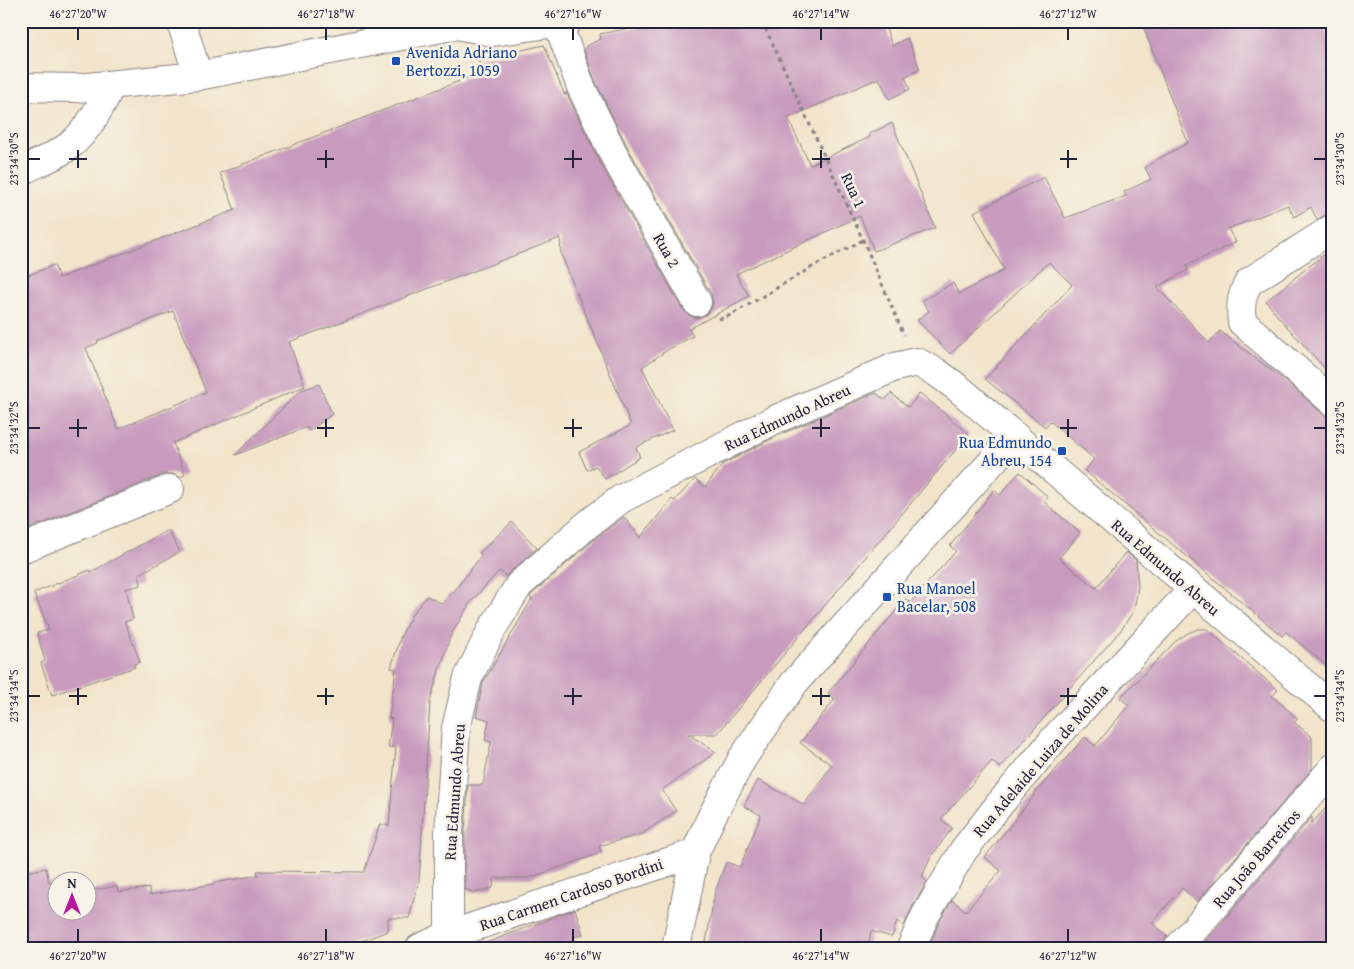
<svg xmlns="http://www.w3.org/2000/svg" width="1354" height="969" font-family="'Gentium Book Plus',serif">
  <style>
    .building { fill: #c89bbe; fill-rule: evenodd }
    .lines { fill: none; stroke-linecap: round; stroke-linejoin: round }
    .minor-casing { stroke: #8a8382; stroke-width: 30 }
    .major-casing { stroke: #8a8382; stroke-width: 30 }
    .path { stroke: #8a8382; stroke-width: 3; stroke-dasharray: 4 4; stroke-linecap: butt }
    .minor { stroke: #fff; stroke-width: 28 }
    .major { stroke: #fff; stroke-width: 28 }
    .ticks { fill: none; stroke: #22223b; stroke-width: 2 }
    .transit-dot { fill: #1a4fb4; stroke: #f7f3e8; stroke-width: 2 }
    .labels { text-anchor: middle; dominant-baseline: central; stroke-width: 5; stroke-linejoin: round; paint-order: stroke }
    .transit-label { font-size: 16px; fill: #164399; stroke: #f7f3e8; text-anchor: start }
    .street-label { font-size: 16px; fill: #22223b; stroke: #f7f3e8 }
    .neatline { fill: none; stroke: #22223b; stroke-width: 2 }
    .ticks-label { font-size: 12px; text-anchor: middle; fill: #22223b }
  </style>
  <rect width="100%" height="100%" fill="#f7f3e8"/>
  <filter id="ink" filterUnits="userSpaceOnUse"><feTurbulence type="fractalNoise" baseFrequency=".02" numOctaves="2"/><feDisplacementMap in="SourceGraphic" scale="10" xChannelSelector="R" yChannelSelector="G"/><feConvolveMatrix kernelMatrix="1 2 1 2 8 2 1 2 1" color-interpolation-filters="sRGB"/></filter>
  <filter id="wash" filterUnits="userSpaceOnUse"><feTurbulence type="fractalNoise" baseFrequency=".0096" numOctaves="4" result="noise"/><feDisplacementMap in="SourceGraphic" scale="20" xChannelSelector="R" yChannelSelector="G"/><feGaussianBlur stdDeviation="1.12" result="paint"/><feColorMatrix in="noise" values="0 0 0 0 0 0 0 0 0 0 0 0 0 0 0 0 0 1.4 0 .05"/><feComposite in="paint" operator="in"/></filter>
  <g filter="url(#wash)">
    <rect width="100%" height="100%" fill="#f2e4ca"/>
    <g id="blocks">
      <path class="building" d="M 665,21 L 872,21 L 876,29 L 885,25 L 892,46 L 907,38 L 920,69 L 905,77 L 910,89 L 889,99 L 879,78 L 788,118 L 810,165 L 870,137 L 869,134 L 892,123 L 935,228 L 874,251 L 860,216 L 736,274 L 749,296 L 689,329 L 693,336 L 669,349 L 642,367 L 673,430 L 636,447 L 640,457 L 605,479 L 596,466 L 587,470 L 579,452 L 631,425 L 561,254 L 560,238 L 289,342 L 305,386 L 173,443 L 185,475 L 180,477 L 173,474 L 164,474 L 21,532 L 21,278 L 54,265 L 59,278 L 235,210 L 220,173 L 483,72 L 478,60 L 544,45 L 565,96 L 566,92 L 600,163 L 683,310 L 689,315 L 696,318 L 705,315 L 711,309 L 713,303 L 711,294 L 628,148 L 595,81 L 584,50 L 586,46 L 601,39 L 600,34 ZM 173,311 L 206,392 L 118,429 L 86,348 L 98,343 L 97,341 Z
        M 1141,21 L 1322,21 L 1333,49 L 1333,212 L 1325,215 L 1317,220 L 1311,207 L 1294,217 L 1288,205 L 1228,229 L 1236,242 L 1186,266 L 1188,270 L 1157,287 L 1209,343 L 1220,331 L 1288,383 L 1333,423 L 1333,671 L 1286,632 L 1282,636 L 1085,471 L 1094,459 L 1050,421 L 1045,427 L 985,379 L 1072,285 L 1049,262 L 950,354 L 917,320 L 929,311 L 922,301 L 953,283 L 959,294 L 1004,270 L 974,212 L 1044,177 L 1065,218 L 1126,196 L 1124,192 L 1151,179 L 1145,168 L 1158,159 L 1188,143 Z
        M 1333,247 L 1333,377 L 1280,319 L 1266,301 Z
        M 319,384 L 332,414 L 309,431 L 307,427 L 235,455 L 301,390 Z
        M 876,393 L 885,400 L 891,393 L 908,407 L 920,393 L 969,434 L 717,734 L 688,734 L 716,752 L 662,790 L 676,811 L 642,834 L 599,846 L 601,853 L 529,878 L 494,878 L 493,888 L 474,893 L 465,889 L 465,833 L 468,785 L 483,785 L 491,742 L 485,740 L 489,720 L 476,716 L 483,683 L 532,599 L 530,597 L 531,595 L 598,536 L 624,517 L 640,538 L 672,499 L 674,501 L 695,479 L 705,487 L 723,464 L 779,435 Z
        M 1020,472 L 1048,497 L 1044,502 L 1080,533 L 1059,558 L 1096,588 L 1126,552 L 1136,560 L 1138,587 L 1134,610 L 1121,630 L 1000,768 L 992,761 L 941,819 L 952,828 L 931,857 L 922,877 L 927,881 L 912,908 L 904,926 L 897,921 L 892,937 L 871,931 L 868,948 L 705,948 L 715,892 L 726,862 L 740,867 L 761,815 L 744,806 L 758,780 L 804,805 L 832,765 L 800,743 L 835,699 L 828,693 L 906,599 L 910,603 L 956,551 L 950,546 L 994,490 L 1000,495 Z
        M 512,522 L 537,548 L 506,576 L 499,571 L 469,604 L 450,637 L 441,666 L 440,666 L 430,702 L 419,881 L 409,918 L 388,918 L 388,931 L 343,948 L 21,948 L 21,873 L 46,868 L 49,882 L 69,879 L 70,882 L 58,882 L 58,912 L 88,912 L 88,891 L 117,886 L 118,892 L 149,888 L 150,895 L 214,884 L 214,883 L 258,875 L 257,871 L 364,872 L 380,824 L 389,826 L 396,747 L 388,747 L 392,719 L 389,718 L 396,669 L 391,668 L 401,636 L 413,613 L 427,596 L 443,604 L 450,593 L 452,594 L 482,555 L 479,553 Z
        M 168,530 L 180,552 L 139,574 L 141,585 L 126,589 L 133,619 L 125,622 L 140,662 L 134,664 L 135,667 L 52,695 L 41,663 L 45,661 L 37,633 L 49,630 L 34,593 L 90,570 L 91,572 Z
        M 1198,629 L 1207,629 L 1278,690 L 1272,696 L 1298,719 L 1294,722 L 1312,737 L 1312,769 L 1197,902 L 1182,888 L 1152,923 L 1167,936 L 1163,948 L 931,948 L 929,946 L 939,923 L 952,900 L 966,911 L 1001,871 L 985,857 L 1034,796 L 1033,795 L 1085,737 L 1095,746 L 1129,705 L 1120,698 L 1176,641 L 1188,633 Z
        M 1333,800 L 1333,948 L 1200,948 L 1312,817 L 1312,823 Z
        M 575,909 L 583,935 L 573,937 L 577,948 L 478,948 L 478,946 Z"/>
    </g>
  </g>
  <g filter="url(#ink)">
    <use href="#blocks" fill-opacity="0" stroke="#8a8382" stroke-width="1"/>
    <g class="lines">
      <g class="minor-casing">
        <path id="minor" d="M 181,21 L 198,76
          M 557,21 L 581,87 L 614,155 L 697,302
          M 21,171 C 37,163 56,156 69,146 C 89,130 101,106 111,85
          M 1333,228 L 1249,282 C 1241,295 1240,307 1242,322 L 1333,402
          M 21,549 L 170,489
          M 420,948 L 449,935 L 695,853
          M 451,948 L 449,935 L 449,832 L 456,728 L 468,678 L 492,629 L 519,585 L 588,524 L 621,499 L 772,421 L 895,367 L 917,362 L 936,372 L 958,388 L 1333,708
          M 676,948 L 695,853 L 711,818 L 742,759 L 794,683 L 1015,436
          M 911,948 L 925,916 L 963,851 L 998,806 L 1055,738 L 1193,589
          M 1178,948 L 1333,768"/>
      </g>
      <g class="major-casing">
        <path id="major" d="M 457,25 L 493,32 L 568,21
          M 21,87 L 77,88 L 198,76 L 457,25 L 463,21"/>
      </g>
      <path class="path" d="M 762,21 L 863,240 L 904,335
        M 719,319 L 731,315 L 814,266 L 863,240"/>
      <use href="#minor" class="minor"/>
      <use href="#major" class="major"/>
    </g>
  </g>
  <path class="ticks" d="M 78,28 L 78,40M 326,28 L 326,40M 573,28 L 573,40M 821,28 L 821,40M 1068,28 L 1068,40M 78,150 L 78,168M 326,150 L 326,168M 573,150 L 573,168M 821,150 L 821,168M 1068,150 L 1068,168M 28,159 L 40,159M 69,159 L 87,159M 317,159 L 334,159M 564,159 L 582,159M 812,159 L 830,159M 1060,159 L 1077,159M 1314,159 L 1326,159M 78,419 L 78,437M 326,419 L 326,437M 573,419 L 573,437M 821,419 L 821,437M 1068,419 L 1068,437M 28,428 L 40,428M 69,428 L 87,428M 317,428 L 334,428M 564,428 L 582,428M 812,428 L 830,428M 1060,428 L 1077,428M 1314,428 L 1326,428M 78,688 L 78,705M 326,688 L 326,705M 573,688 L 573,705M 821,688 L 821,705M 1068,688 L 1068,705M 28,696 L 40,696M 69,696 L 87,696M 317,696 L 334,696M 564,696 L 582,696M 812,696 L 830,696M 1060,696 L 1077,696M 1314,696 L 1326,696M 78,929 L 78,942M 326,929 L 326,942M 573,929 L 573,942M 821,929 L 821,942M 1068,929 L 1068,942"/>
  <g class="transit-dot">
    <rect x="391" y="56" width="10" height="10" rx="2.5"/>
    <rect x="1057" y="446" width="10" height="10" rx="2.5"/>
    <rect x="882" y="592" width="10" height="10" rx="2.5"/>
  </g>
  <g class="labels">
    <g class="transit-label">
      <text x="406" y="52">Avenida Adriano<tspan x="406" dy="18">Bertozzi, 1059</tspan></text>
      <text x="1052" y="442" text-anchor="end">Rua Edmundo<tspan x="1052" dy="18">Abreu, 154</tspan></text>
      <text x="897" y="588">Rua Manoel<tspan x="897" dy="18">Bacelar, 508</tspan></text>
    </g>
    <g class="street-label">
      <text transform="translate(854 190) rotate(65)">Rua 1</text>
      <text transform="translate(667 250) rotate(60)">Rua 2</text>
      <text transform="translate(787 417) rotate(-25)">Rua Edmundo Abreu</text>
      <text transform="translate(1166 567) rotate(41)">Rua Edmundo Abreu</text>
      <text transform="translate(1040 760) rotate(-49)">Rua Adelaide Luiza de Molina</text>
      <text transform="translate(454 792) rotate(-86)">Rua Edmundo Abreu</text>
      <text transform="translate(1256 858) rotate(-49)">Rua João Barreiros</text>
      <text transform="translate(571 894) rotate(-19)">Rua Carmen Cardoso Bordini</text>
    </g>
  </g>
  <rect width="1354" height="969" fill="none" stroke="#f7f3e8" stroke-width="55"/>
  <g transform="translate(72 896)"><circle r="24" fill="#f7f3e8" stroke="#a29fa3"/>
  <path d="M0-4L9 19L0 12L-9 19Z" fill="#b5179e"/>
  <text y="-8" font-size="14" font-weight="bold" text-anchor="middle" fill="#22223b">N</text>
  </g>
  <rect x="28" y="28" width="1298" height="914" class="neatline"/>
  <g class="ticks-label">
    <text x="78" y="18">46°27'20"W</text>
    <text x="326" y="18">46°27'18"W</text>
    <text x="573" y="18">46°27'16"W</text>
    <text x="821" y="18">46°27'14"W</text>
    <text x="1068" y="18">46°27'12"W</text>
    <text transform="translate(14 159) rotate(-90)" y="4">23°34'30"S</text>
    <text transform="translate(1340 159) rotate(-90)" y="4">23°34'30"S</text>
    <text transform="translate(14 428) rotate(-90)" y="4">23°34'32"S</text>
    <text transform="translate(1340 428) rotate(-90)" y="4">23°34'32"S</text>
    <text transform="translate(14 696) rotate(-90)" y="4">23°34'34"S</text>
    <text transform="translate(1340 696) rotate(-90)" y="4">23°34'34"S</text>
    <text x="78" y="960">46°27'20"W</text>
    <text x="326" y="960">46°27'18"W</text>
    <text x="573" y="960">46°27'16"W</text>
    <text x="821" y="960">46°27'14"W</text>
    <text x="1068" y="960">46°27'12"W</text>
  </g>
</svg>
